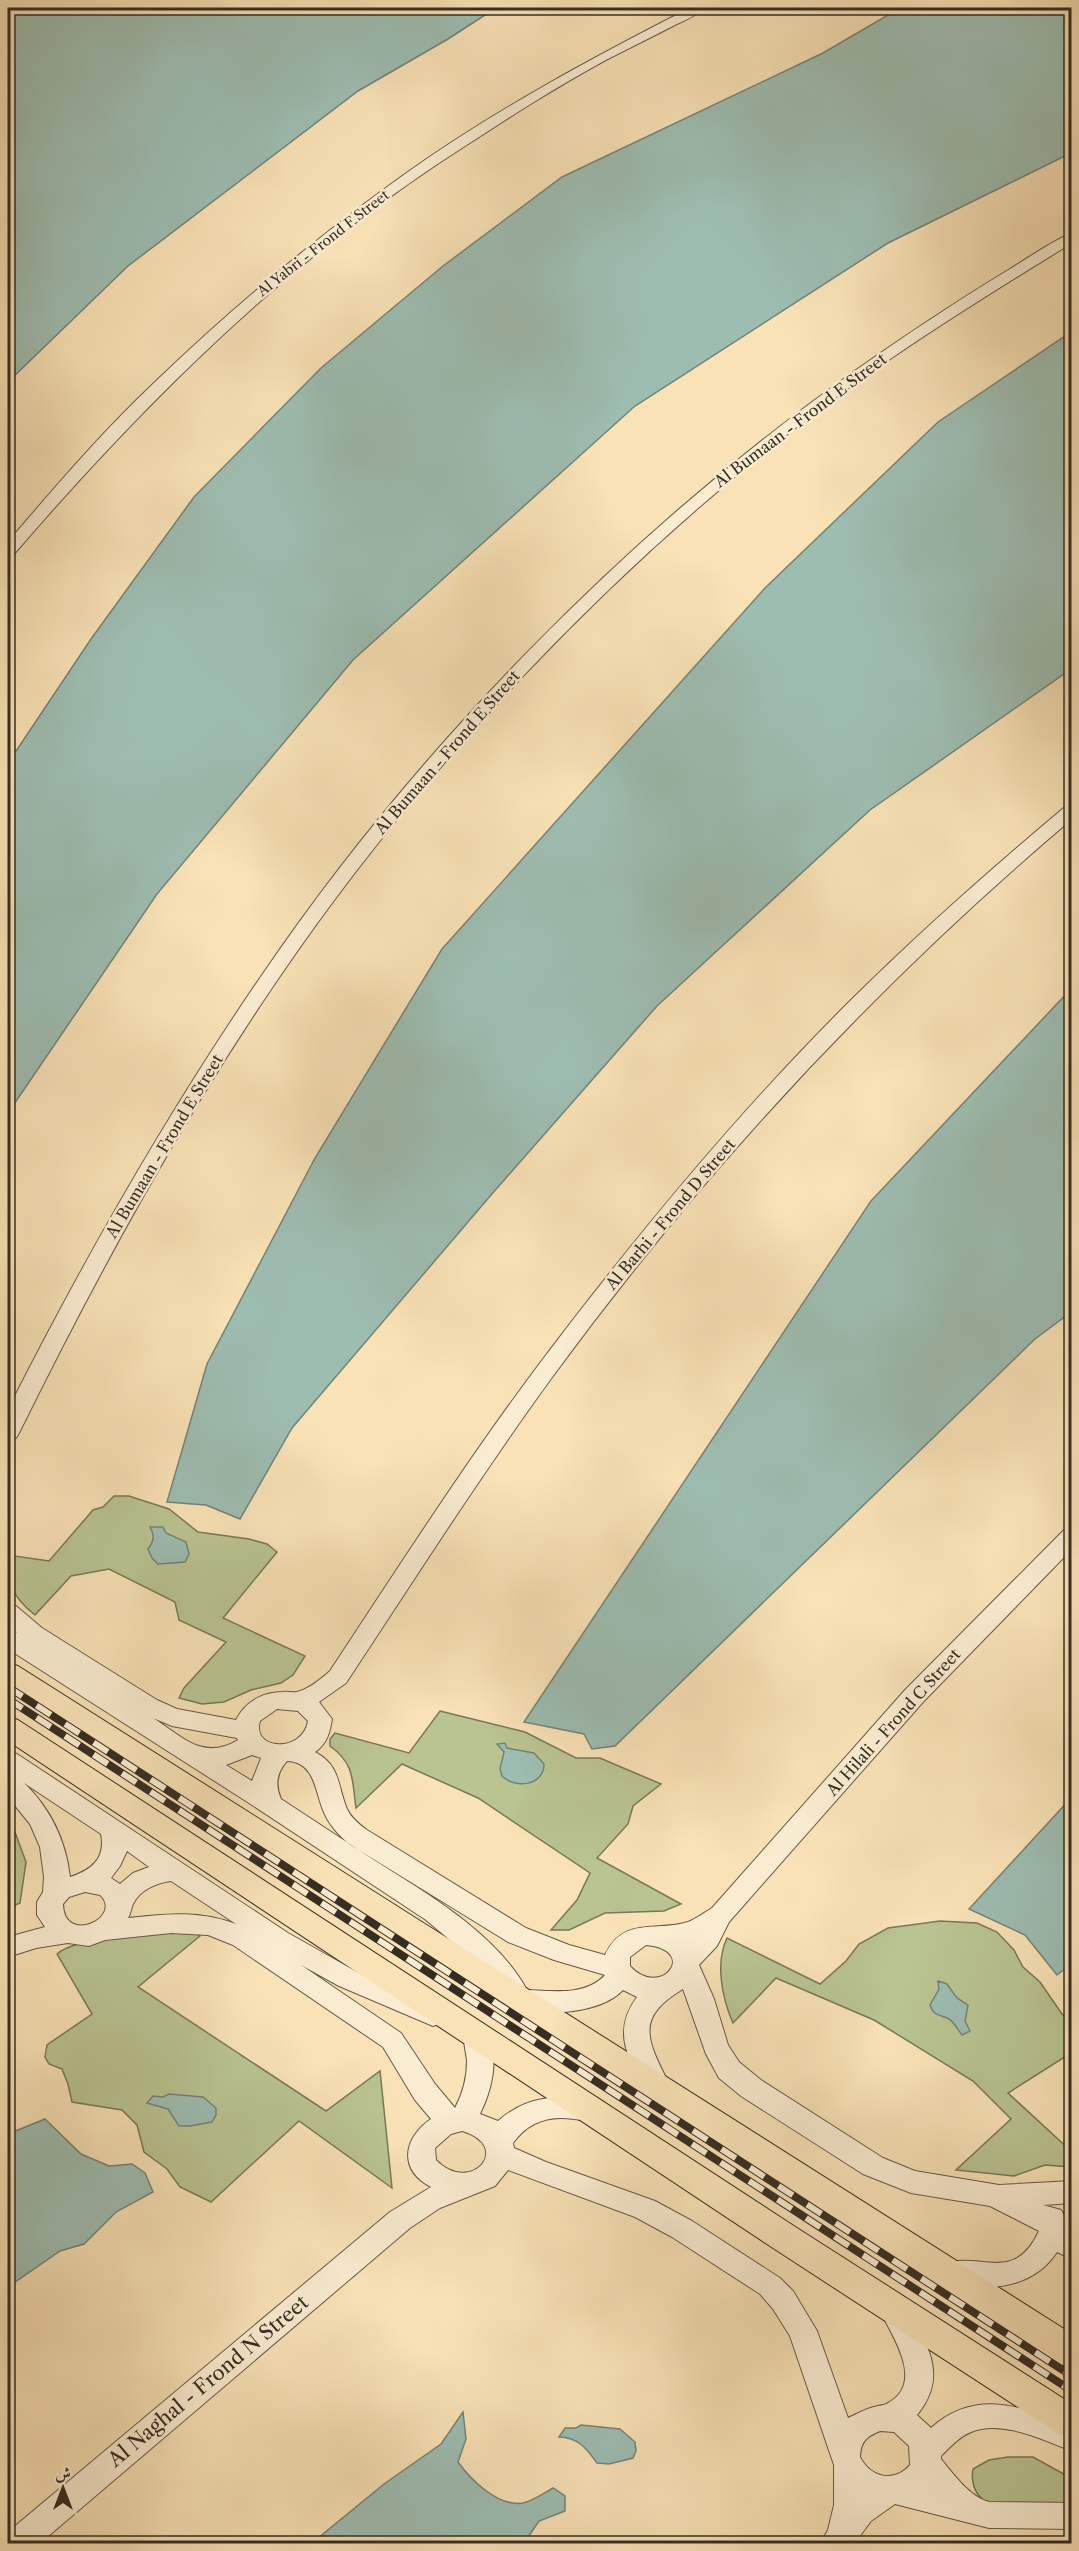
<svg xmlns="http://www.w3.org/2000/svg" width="1079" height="2551" font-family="'Libre Caslon Text',Amiri,serif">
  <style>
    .green { fill: #b9c491; stroke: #78785a; stroke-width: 1.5 }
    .water { fill: #9dbdb1; stroke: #748378; stroke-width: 1.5 }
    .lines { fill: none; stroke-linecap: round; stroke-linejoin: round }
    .minor-casing { stroke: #665a47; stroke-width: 2 }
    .major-casing { stroke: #362d22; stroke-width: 2 }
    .minor { fill: #faecd0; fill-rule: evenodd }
    .major { fill: #f8e2b6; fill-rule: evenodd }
    .rail-casing { stroke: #362d22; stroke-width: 8 }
    .rail { stroke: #faecd0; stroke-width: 6; stroke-dasharray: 17; stroke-linecap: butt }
    .labels { text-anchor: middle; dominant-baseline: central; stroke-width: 5; stroke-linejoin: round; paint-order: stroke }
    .far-street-label { font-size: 14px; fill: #362d22; stroke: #faecd0 }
    .street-label { font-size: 16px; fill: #362d22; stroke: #faecd0 }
    .near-street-label { font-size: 20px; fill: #362d22; stroke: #faecd0 }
  </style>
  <rect width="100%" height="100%" fill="#f8e2b6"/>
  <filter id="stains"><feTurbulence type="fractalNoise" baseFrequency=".00333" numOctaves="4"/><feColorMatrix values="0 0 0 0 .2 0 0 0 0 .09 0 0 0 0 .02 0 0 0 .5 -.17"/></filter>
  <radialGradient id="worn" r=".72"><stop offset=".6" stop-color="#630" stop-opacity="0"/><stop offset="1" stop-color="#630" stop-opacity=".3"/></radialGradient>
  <path class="green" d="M 114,1496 L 129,1496 L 169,1509 L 198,1532 L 249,1539 L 267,1544 L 277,1552 L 223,1618 L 305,1656 L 293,1675 L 281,1683 L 251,1690 L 224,1702 L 202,1704 L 179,1698 L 184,1688 L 226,1642 L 179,1620 L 175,1602 L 109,1569 L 71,1576 L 35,1615 C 11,1596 8,1584 8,1555 L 49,1561 L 93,1510 L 103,1507 Z
    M 440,1711 L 525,1732 L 576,1758 L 600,1758 L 661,1784 L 633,1806 L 628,1824 L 597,1858 L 681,1904 L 664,1911 L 605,1913 L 569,1930 L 551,1930 L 577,1900 L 590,1873 L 478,1798 L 402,1764 L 356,1808 C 352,1780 355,1764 330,1746 L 330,1739 L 335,1733 L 409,1753 Z
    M 12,1824 L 26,1862 L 20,1903 L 8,1908 L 8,1827 Z
    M 940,1921 L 977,1923 L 997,1932 L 1014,1950 L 1023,1967 L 1040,1982 L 1062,2014 L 1071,2022 L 1071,2053 L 1008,2093 L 1071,2151 L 1071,2167 L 1045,2165 L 1014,2176 L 956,2170 L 1011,2119 L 973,2081 L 874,2020 L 776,1978 L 733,2023 C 722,1998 715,1963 727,1938 L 820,1984 L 846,1961 L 859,1944 L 888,1928 Z
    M 195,1931 L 200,1936 L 138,1987 L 326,2111 L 380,2071 L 392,2188 L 299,2121 L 211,2202 L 180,2187 L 167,2169 L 144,2152 L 137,2125 L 122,2110 L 72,2102 L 68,2084 L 62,2069 L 49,2064 L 45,2057 L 47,2045 L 92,2014 L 57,1954 C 77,1935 164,1933 195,1931 Z
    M 1008,2457 L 1033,2457 L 1071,2478 L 1071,2521 C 1039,2517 965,2519 973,2469 L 989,2460 Z"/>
  <path class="water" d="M 8,8 L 496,8 L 448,39 L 358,91 L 128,266 L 8,382 Z
    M 900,8 L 1071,8 L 1071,153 L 888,243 L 635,406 L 353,660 L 157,894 L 8,1113 L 8,763 L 91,639 L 194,497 L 321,368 L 443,266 L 562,177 L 823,53 Z
    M 1071,332 L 1071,669 L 870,810 L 657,1006 L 491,1195 L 292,1428 L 240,1519 L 206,1505 L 167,1502 L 207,1364 L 315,1158 L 442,949 L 765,588 L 938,422 Z
    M 1071,989 L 1071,1312 L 1035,1339 L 615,1746 L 592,1749 L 584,1734 L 524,1722 L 871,1201 Z
    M 150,1527 L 163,1527 L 166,1533 L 186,1542 L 189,1554 L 185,1562 L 158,1564 L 152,1558 L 148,1549 C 154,1541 155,1536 150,1527 Z
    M 505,1743 L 507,1748 L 534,1753 L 544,1764 C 544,1786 515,1789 502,1776 L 500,1769 L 504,1752 L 497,1744 Z
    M 1071,1798 L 1071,1964 L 1057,1975 L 1025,1935 L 969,1909 Z
    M 938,1981 L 947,1984 L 957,1998 L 968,2005 L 965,2021 L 970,2031 L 962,2035 C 958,2030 954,2022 949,2019 C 940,2014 934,2017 930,2005 L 939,1989 Z
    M 169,2094 L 203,2097 L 216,2108 L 216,2115 L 212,2122 L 190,2126 L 179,2126 L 168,2109 L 147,2103 L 153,2096 L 163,2097 Z
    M 45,2119 L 81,2154 L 109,2166 L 132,2164 L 145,2173 L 153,2192 L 116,2212 L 84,2244 L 60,2251 L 8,2287 L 8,2134 Z
    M 463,2412 L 466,2439 L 458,2462 C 471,2480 498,2507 523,2503 C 533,2501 544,2493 553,2488 L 565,2496 L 565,2511 L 539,2521 L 524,2543 L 312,2543 L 384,2484 L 441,2444 Z
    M 581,2425 L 620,2429 L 635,2442 L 636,2451 L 633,2458 L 609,2464 L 597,2463 C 587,2449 578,2437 559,2437 L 565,2428 L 576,2428 Z"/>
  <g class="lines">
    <g class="minor-casing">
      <path id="minor" d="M 690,8 L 704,8 C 696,16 683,21 673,26 C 650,38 627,49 604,61 C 547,92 493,128 439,163 C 277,271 140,408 14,554 L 8,556 L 8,542 C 55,487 102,432 155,382 C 233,307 317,237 405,174 C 495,110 592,58 690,8 Z
        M 1072,233 L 1072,243 C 984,297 897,351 815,413 C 612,567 419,771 276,982 C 178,1126 96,1277 19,1433 L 16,1438 L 8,1440 L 8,1412 L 17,1392 C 90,1249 169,1111 260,978 C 416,748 629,531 856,370 C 906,335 957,301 1010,269 C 1030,257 1050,242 1072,233 Z
        M 1072,805 L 1072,819 C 877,984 704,1170 553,1376 C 480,1476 414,1580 346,1683 L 319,1702 L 332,1719 C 330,1732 327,1744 315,1752 C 341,1766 337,1785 347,1809 C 351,1818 360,1825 367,1830 L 526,1928 L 569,1945 L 605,1955 C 623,1916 656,1932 688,1922 C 696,1919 705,1912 712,1908 L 905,1690 L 1064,1530 L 1072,1527 L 1072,1549 L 923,1702 L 729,1922 L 717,1946 L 699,1965 L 714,1999 L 728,2045 L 739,2062 L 761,2080 L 883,2158 L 915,2171 L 999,2185 L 1072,2181 L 1072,2203 L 1043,2205 L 1061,2210 L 1072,2231 L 1072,2259 L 1057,2252 C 1033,2289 984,2294 944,2280 L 940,2272 L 944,2264 C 980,2251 1014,2285 1039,2231 L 990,2206 L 911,2193 L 863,2174 L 741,2096 L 719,2078 L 706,2054 L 683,1989 C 633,2019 648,2041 670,2086 L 666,2094 L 656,2097 L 646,2094 C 629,2059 611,2032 637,1997 L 623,1990 C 600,2014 544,2017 514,2007 L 470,1957 L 426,1920 L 249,1803 L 8,1649 L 8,1630 L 17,1633 L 8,1624 L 8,1604 L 16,1606 L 42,1628 L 157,1700 L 177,1709 L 236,1720 C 245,1702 262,1692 283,1692 C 287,1691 292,1693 297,1692 C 309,1689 321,1679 330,1671 C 398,1568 465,1463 540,1363 C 636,1236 739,1111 853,998 C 921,931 992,868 1066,806 ZM 277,1709 L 298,1711 L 308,1721 C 303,1753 251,1751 260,1721 ZM 153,1718 L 172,1726 L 237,1738 L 238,1740 C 203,1761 183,1737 153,1718 ZM 252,1755 L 261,1758 L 252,1781 L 226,1765 ZM 287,1761 C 315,1762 315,1791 323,1810 C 328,1824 338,1834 349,1844 L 508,1942 L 554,1960 L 605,1975 C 586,1996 553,1991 527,1990 C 496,1933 426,1893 374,1860 C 343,1840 312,1819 281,1799 C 275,1785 276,1773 287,1761 ZM 646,1945 C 700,1950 661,2000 630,1966 L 630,1957 Z
        M 8,1751 L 17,1754 L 288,1933 L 357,1972 L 442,2009 L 446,2016 L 442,2023 L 433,2026 L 339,1986 L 301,1965 L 401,2033 L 435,2084 L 455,2108 C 463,2093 467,2077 467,2061 C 466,2049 461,2038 467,2028 L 476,2025 L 485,2028 C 500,2056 493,2087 480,2114 L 498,2121 C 526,2096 562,2092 598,2103 L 602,2111 L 598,2119 C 588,2122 583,2120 574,2119 C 549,2115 528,2122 513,2143 L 514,2148 L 546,2162 L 655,2201 L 692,2221 L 780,2278 L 793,2291 L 817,2331 L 848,2418 C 857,2414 865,2409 874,2407 C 879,2405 884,2406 888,2403 C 925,2383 893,2337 880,2311 L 884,2302 L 894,2299 L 904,2302 C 926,2342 950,2375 917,2415 L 931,2428 C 976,2388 1021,2407 1072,2425 L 1072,2451 C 1043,2440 1001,2419 971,2432 C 959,2437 950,2447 941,2456 L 941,2459 C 954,2475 970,2497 989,2502 L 1072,2503 L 1072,2529 L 989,2528 L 895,2504 L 871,2521 L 854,2544 L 820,2544 L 828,2530 L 834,2505 L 834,2465 L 790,2336 L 773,2309 L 760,2294 L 672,2237 L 635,2217 L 508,2170 L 495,2186 L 440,2208 L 410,2228 L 39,2544 L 8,2544 L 8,2532 L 390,2212 L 431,2187 C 398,2170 403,2138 431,2119 L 415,2100 L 383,2047 L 233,1945 L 208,1935 L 171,1933 L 105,1940 L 89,1946 L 68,1943 L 36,1948 L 8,1957 L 8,1937 L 45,1927 L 37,1915 L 37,1902 L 43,1892 L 44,1877 L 40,1847 L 30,1824 L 8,1797 L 8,1773 L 10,1774 L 8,1772 ZM 24,1783 L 101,1834 C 106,1859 91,1870 70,1877 C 66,1841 50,1808 24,1783 ZM 127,1851 L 149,1867 L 133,1873 L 120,1884 L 111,1878 L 120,1866 ZM 171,1881 L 236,1924 C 198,1910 167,1914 128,1918 C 131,1913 131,1909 133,1904 C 140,1890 156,1883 171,1881 ZM 85,1892 L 100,1895 C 124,1917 64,1946 63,1904 L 69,1897 ZM 462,2131 C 514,2146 471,2196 436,2160 L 435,2148 L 451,2134 ZM 880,2431 L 894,2432 L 909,2446 L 910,2465 C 894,2483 871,2478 860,2457 C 861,2441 866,2437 880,2431 Z"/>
    </g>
    <g class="major-casing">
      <path id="major" d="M 8,1663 L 18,1666 L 1072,2334 L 1072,2368 L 1060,2364 L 8,1687 Z
        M 8,1716 L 18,1720 L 797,2228 L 1072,2404 L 1072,2438 L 1059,2434 L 773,2248 L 8,1741 Z"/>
    </g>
    <use href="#minor" class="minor"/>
    <use href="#major" class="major"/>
    <g class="rail-casing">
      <path id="rail" d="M 8,1687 L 1072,2376
        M 8,1699 L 1072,2391"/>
    </g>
    <use href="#rail" class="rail"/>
  </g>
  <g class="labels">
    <g class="far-street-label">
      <text transform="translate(323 243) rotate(-38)">Al Yabri - Frond F Street</text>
    </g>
    <g class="street-label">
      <text transform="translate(800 420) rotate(-37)">Al Bumaan - Frond E Street</text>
      <text transform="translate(447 752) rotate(-49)">Al Bumaan - Frond E Street</text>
      <text transform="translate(164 1146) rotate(-59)">Al Bumaan - Frond E Street</text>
      <text transform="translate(670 1214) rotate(-50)">Al Barhi - Frond D Street</text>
      <text transform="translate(893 1722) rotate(-48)">Al Hilali - Frond C Street</text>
    </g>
    <g class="near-street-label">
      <text transform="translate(208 2381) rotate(-40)">Al Naghal - Frond N Street</text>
    </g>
  </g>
  <rect width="1079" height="2551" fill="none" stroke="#f8e2b6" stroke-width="30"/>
  <rect x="9" y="9" width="1061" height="2533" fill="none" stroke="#362d22" stroke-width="3"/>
  <rect x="15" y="15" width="1049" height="2521" fill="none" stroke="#362d22" stroke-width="1.5"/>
  <g transform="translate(63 2488)" stroke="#faecd0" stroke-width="4.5" paint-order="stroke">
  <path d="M0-4.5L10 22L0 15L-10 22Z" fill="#362d22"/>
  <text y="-9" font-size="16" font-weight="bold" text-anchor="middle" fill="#362d22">ش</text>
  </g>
  <rect width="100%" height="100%" filter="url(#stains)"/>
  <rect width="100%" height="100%" fill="url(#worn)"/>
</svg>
